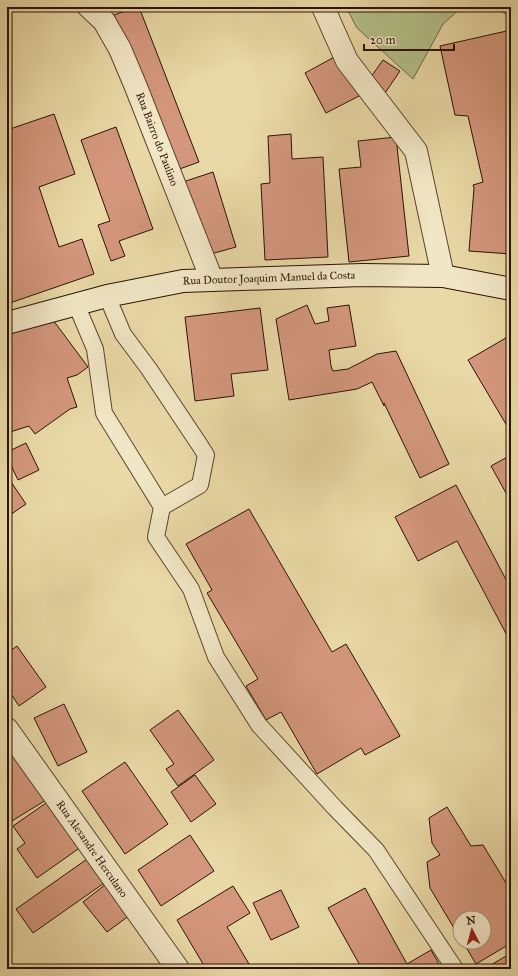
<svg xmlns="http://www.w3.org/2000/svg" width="518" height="976" font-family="'IM FELL Great Primer',serif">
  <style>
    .green { fill: #b3c089; stroke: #706946 }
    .building { fill: #d4977d; stroke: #2c1203 }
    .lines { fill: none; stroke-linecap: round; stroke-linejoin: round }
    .lane-casing { stroke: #5b442c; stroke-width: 18 }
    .street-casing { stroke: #5b442c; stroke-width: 24 }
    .secondary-casing { stroke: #2c1203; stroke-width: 24 }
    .lane { stroke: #f1e6c5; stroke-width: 16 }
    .street { stroke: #f1e6c5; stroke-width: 22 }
    .secondary { stroke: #f1e6c5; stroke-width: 22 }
    .labels { text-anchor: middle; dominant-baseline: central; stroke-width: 3; stroke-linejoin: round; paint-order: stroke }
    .street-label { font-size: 11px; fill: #2c1203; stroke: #f1e6c5 }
  </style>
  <rect width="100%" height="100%" fill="#e9d9a6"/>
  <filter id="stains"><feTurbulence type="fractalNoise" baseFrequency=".005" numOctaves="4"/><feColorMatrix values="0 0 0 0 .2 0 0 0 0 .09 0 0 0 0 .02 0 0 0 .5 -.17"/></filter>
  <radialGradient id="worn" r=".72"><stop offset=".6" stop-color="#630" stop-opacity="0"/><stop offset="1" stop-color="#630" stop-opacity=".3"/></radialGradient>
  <path class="green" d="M 346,7 L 462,7 L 443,24 L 413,79 L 357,28 Z
    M 496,7 L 511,7 L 511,18 Z"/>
  <path class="building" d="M 136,7 L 139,7 L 199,162 L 174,171 L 114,15 Z
    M 511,30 L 511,254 L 469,251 L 474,188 L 473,185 L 483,182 L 468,116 L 455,115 L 440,46 Z
    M 338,55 L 359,96 L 326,113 L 305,73 Z
    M 383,60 L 400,71 L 385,93 L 368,81 Z
    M 54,114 L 75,174 L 39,187 L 59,247 L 82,239 L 94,274 L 7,304 L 7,130 Z
    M 116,127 L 153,229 L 119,241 L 125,256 L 111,261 L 98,225 L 110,221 L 81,140 Z
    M 291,134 L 292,159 L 323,157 L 328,257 L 265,260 L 261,184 L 270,183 L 268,136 Z
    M 396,137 L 409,256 L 349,262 L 339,169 L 361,167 L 358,141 Z
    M 213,172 L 236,247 L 200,257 L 177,184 Z
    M 307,305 L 315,324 L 329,321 L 327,308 L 349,305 L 356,346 L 329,350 L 331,366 L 333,371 L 348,369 L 377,354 L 396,351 L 449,464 L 420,478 L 384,403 L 384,406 L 372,382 L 357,389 L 289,400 L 276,319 Z
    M 260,308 L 268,370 L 231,374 L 234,396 L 195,401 L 185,317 Z
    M 53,320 L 88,367 L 77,375 L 67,378 L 77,407 L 70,409 L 35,434 L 29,426 L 7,433 L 7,334 Z
    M 511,335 L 511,430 L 510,431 L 468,360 Z
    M 26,443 L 39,470 L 18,480 L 7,457 L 7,452 Z
    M 511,455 L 511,502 L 491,466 Z
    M 7,476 L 26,504 L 7,517 Z
    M 456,485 L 511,589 L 511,643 L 457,541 L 418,561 L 395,517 Z
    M 249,509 L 332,652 L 346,644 L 400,736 L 365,755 L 361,748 L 317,774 L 281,712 L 266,720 L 246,686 L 258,679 L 207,593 L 212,590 L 186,544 Z
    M 17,646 L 46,687 L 19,706 L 7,688 L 7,653 Z
    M 64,704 L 87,752 L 58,766 L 34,718 Z
    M 178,710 L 214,760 L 178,786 L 166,769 L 174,764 L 150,730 Z
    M 7,738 L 46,800 L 7,824 Z
    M 125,762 L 168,824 L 125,854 L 82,791 Z
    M 195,775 L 216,804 L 191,822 L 171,792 Z
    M 49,801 L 81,847 L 37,878 L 17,849 L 25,843 L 13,826 Z
    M 447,807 L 471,846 L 483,845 L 511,891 L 511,945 L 508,945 L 476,964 L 463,942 L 484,942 L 484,918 L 460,918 L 460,938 L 430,888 L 427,862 L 440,855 L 432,843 L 429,818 Z
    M 190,835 L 214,871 L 161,906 L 138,870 Z
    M 90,857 L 107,881 L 33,933 L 16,909 Z
    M 106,884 L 130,915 L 107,932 L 83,902 Z
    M 233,886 L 250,913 L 227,927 L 252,969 L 206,969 L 177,920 Z
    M 365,888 L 407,964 L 431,950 L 442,969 L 362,969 L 328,908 Z
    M 281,890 L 299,927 L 271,940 L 253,903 Z
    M 511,953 L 511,969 L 493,969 L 491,965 Z"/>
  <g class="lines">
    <g class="lane-casing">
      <path id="lane" d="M 107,296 L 123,334 L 149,369 L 199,444 L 206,455 L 200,485 L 162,507 L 156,537 L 191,589 L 216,657 L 259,725 L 335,808 L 376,850 L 455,969
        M 76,304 L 95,349 L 104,413 L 162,507"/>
    </g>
    <g class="street-casing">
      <path id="street" d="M 89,7 L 104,21 L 120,49 L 136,87 L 212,280
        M 323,7 L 347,61 L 416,151 L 443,276
        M 7,729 L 178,969"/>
    </g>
    <g class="secondary-casing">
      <path id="secondary" d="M 7,323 L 107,296 L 183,281 L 362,275 L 443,276 L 511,289"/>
    </g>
    <use href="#lane" class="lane"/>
    <use href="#street" class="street"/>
    <use href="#secondary" class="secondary"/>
  </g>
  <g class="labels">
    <g class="street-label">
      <text transform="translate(157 139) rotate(69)">Rua Bairro do Paulino</text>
      <text transform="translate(269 278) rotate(-2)">Rua Doutor Joaquim Manuel da Costa</text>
      <text transform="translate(92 849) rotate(55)">Rua Alexandre Herculano</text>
    </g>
  </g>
  <rect width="518" height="976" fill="none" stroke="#e9d9a6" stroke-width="24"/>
  <rect x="8" y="8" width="502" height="960" fill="none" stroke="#2c1203" stroke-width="2"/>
  <rect x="12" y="12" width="494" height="952" fill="none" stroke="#2c1203"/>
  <g transform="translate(472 930) rotate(354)"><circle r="19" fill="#f1e6c5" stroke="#a29177"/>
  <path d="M0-3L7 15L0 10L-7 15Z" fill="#8f2418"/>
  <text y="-6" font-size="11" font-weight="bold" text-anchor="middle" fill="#2c1203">N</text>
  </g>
  <path d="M364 44v6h90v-6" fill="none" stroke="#2c1203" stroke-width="2"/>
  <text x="370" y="44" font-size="12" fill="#2c1203" stroke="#f1e6c5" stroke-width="3" paint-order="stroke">20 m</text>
  <rect width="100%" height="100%" filter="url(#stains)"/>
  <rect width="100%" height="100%" fill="url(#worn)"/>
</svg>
